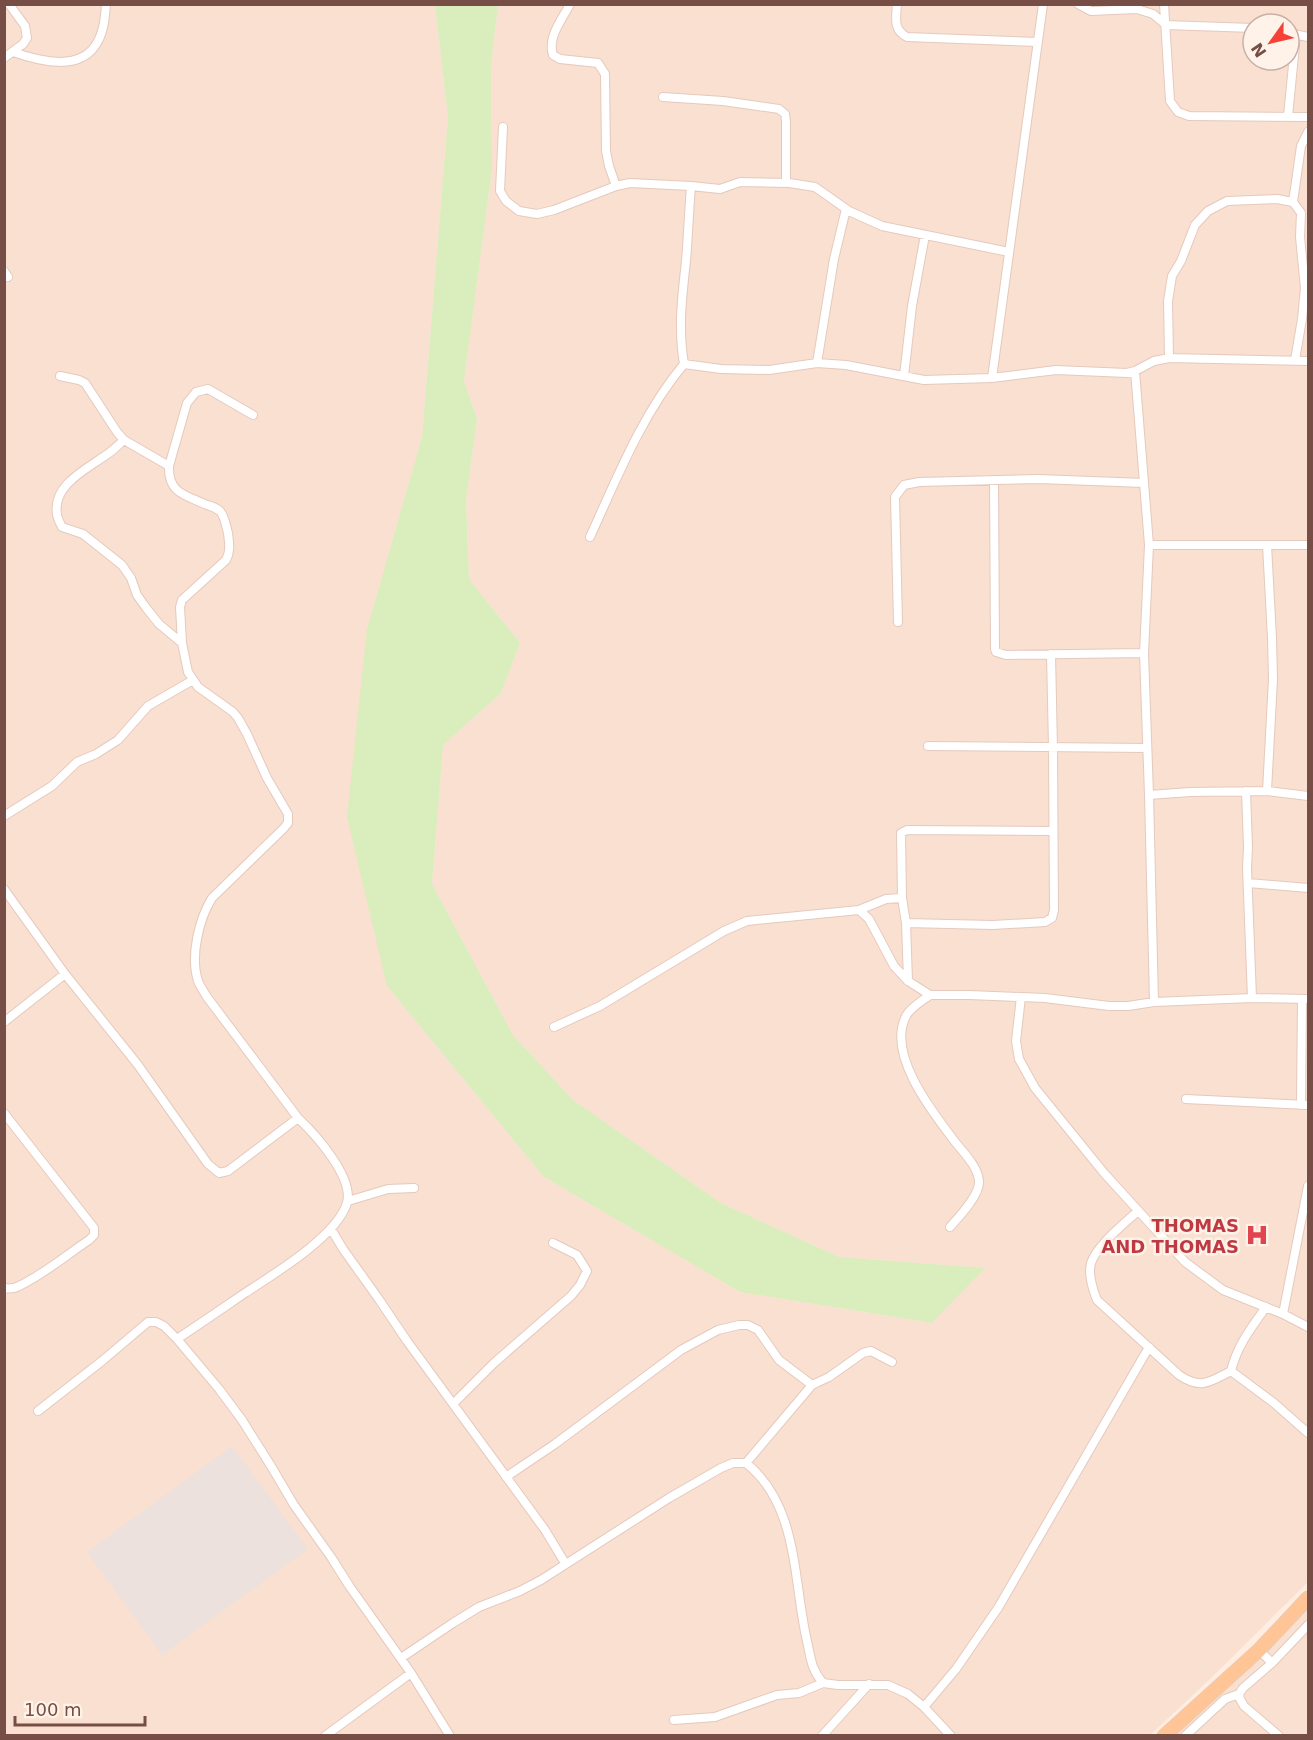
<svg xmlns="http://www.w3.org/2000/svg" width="1313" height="1740" font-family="'DejaVu Sans',sans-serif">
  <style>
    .residential { fill: #f9e0d0; fill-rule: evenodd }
    .industrial { fill: #ece1dc }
    .green { fill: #d9edbd }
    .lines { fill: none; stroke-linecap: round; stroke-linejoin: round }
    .street-casing { stroke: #e5c9be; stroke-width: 10 }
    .primary-casing { stroke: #d9cdcb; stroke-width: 15 }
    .street { stroke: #fff; stroke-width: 8 }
    .primary { stroke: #ffc596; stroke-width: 14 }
    .labels { text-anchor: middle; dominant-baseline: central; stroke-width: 5; stroke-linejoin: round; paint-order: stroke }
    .health-label { font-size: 18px; font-weight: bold; fill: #be3a42; stroke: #fff2e8; text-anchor: end }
  </style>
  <rect width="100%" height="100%" fill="#feede0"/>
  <path class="residential" d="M 5,5 L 435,5 L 448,117 L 422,437 L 367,629 L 387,986 L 544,1177 L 740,1292 L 932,1323 L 984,1268 L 839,1257 L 721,1203 L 573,1100 L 513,1035 L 432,884 L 443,745 L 501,693 L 520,643 L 469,579 L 466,500 L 477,418 L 464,381 L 492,169 L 491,65 L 498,5 L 1308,5 L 1308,1582 L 1208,1681 L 1150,1735 L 5,1736 ZM 1253,24 L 1289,24 L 1289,60 L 1253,60 Z
    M 1308,1605 L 1308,1735 L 1171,1736 Z"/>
  <path class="industrial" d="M 232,1446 L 308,1549 L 162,1655 L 87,1552 Z"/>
  <path class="green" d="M 435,5 L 498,5 L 491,65 L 492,169 L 464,381 L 477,418 L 466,500 L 469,579 L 520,643 L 501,693 L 443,745 L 432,884 L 513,1035 L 573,1100 L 721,1203 L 839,1257 L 985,1268 L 932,1323 L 740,1292 L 544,1177 L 387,986 L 347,817 L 367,629 L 422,437 L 448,117 Z"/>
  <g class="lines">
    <g class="street-casing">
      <path id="street" d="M 570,4 C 562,20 547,37 553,55 L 560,59 L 598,63 L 605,74 L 606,151 L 609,166 L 616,186
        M 897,4 C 896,18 893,30 907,37 L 1038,42
        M 1078,4 L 1091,11 L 1137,9 L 1153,14 L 1166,25 L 1253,28
        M 1164,4 L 1170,101 L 1178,112 L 1189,116 L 1308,117
        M 1289,33 L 1308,37
        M 13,52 C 39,61 82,73 98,41 C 104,30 105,17 106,4
        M 4,58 L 23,44 L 27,38 L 25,26 L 9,4
        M 663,97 L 723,101 L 779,109 L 785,114 L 786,121 L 786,183
        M 1288,116 L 1296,35
        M 503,127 L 500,191 L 506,201 L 519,211 L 537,214 L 554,210 L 616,186 L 630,183 L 691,186 L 720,189 L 740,182 L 789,183 L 815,187 L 849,211 L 882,226 L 1009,252
        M 691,186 C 689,211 688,236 686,261 C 682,297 678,328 684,364 L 721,369 L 769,370 L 817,363 L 846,365 L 924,380 L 992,378 L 1056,370 L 1127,373 L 1135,371 L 1154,361 L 1169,358 L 1308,361
        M 1293,202 L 1301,146 L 1308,132
        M 4,271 L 8,277
        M 1169,358 L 1168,301 L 1172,276 L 1181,261 L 1195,225 L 1208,211 L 1227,201 L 1277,199 L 1293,202 L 1301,213 L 1300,237 L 1305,288 L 1302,319 L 1295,360
        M 817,363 L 834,259 L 846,209
        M 1135,371 L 1149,545 L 1144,653 L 1149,795 L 1154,1002
        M 60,376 L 79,380 L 85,383 L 117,432 L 124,440 L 169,466
        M 904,376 L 912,306 L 925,235
        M 992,378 L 1043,4
        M 124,440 C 118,445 113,451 106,455 C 87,469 52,485 57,514 C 57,518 60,523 62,527 L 83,534 L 122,565 L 131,578 L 137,595 L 147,609 L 159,624 L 182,643
        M 994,480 L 995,649 L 996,652 L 1006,655 L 1144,653
        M 590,537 C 617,478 642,414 684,364
        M 1149,545 L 1308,545
        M 898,622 L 895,497 L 904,485 L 919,482 L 1039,479 L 1144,483
        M 928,746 L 1147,748
        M 1246,791 L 1248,847 L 1247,868 L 1252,998
        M 1267,791 L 1273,679 L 1272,638 L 1267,545
        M 1149,795 L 1190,792 L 1267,791 L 1308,796
        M 4,816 L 52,786 L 77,762 L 96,754 L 118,740 L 148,706 L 193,680
        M 1248,883 L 1308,888
        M 4,889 L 65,974 L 138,1065 L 208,1164 L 219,1173 L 228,1171 L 298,1118 L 207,997 C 204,992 200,986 198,981 C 190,956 199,919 212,898 L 283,829 L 288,823 L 288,814 L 267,778 L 247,734 L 238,718 L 233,712 L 198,687 L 188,672 L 182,643 L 180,607 L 182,600 L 226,560 C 231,551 229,543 228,533 C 226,526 225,517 220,511 C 216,508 212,506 207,505 C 186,495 168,494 169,466 L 187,403 L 196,392 L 208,389 L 253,415
        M 859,910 L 869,919 L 894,966 L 908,981 L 930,995 L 969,995 L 1045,998 L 1109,1006 L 1128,1006 L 1154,1002 L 1252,998 L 1308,999
        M 906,923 L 993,925 L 1045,922 L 1052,918 L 1054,910 L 1053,748 L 1051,654
        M 908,981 L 906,923 L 902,898 L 901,833 L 907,830 L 1053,831
        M 930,995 C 922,1001 911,1007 906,1016 C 886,1055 934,1114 956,1143 C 964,1153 978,1167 979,1181 C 980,1195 959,1217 950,1227
        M 1021,997 L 1016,1041 L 1019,1059 L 1035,1088 L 1104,1173 L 1185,1262 L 1223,1290 L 1283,1314 L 1308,1327
        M 4,1022 L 65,974
        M 554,1027 L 600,1006 L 724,931 L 747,921 L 859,910 L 886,899 L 902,898
        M 1186,1099 L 1308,1105
        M 1301,1105 L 1302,999
        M 4,1113 L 94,1228 L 94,1235 L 89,1240 C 68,1254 41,1276 19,1286 C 14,1289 10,1289 4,1288
        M 348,1201 L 388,1189 L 414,1188
        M 1138,1211 C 1124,1224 1097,1245 1091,1263 C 1088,1274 1093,1290 1097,1300 L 1179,1375 C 1201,1390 1209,1382 1231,1371
        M 331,1229 L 343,1249 L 378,1298 L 407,1341 L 545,1530 L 565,1563
        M 1283,1314 L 1308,1186
        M 177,1339 C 200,1324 223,1308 245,1293 C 274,1274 337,1236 347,1203 C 354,1177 315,1134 298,1118
        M 1231,1371 L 1274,1403 L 1308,1433
        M 1231,1371 C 1237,1346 1251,1328 1266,1307
        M 453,1404 L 494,1363 L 571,1296 L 580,1285 L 587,1271 L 577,1255 L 553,1243
        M 38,1411 L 102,1361 L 148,1322 L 156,1322 L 164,1326 L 177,1339 L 219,1389 L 242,1420 L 271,1466 L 294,1505 L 331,1557 L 350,1587 L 411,1673 L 450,1736
        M 506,1477 L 555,1444 L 681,1350 L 718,1330 L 739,1325 L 748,1325 L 758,1330 L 779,1360 L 812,1385
        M 1259,1650 L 1272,1663 L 1308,1625
        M 401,1658 L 453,1623 L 479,1607 L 520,1591 L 541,1580 L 669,1498 L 721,1468 L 733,1463 L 746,1463
        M 1272,1663 L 1243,1688 L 1239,1694 L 1240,1699 L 1244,1706 L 1279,1736
        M 823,1683 C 811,1669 811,1659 807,1641 C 793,1582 799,1505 746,1463 L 812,1385 L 829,1377 L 863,1353 L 871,1351 L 892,1362
        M 924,1707 L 956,1669 L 998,1608 L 1149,1347
        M 674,1720 L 715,1717 L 777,1695 L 799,1693 L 823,1683 L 838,1685 L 888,1685 L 908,1694 L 924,1707 L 951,1736
        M 325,1736 L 411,1673
        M 822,1736 L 869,1684
        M 1185,1736 L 1225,1699 L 1239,1694"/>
    </g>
    <g class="primary-casing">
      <path id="primary" d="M 1164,1736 L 1259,1650 L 1308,1598"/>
    </g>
    <use href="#street" class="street"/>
    <use href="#primary" class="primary"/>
  </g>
  <defs>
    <g id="hospital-bare" transform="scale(1.8)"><path d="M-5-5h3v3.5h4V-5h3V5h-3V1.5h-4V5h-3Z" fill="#e0444e" stroke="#fff2e8" stroke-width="2.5" paint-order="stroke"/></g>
  </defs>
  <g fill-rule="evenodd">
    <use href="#hospital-bare" x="1257" y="1235"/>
  </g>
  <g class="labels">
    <g class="health-label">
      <text x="1239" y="1225">THOMAS<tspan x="1239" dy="21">AND THOMAS</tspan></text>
    </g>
  </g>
  <rect width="1313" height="1740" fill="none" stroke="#774e45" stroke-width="12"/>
  <g transform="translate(1271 42) rotate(236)"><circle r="28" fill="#fff2e8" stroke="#c9b0a7" stroke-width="1.5"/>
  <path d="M0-4.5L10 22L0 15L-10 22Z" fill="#f54138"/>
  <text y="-9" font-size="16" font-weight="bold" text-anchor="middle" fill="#774e45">N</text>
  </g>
  <path d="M15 1716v9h130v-9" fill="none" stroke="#774e45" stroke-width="3"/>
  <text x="24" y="1716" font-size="18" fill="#774e45" stroke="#fff2e8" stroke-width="4.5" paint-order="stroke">100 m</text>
</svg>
